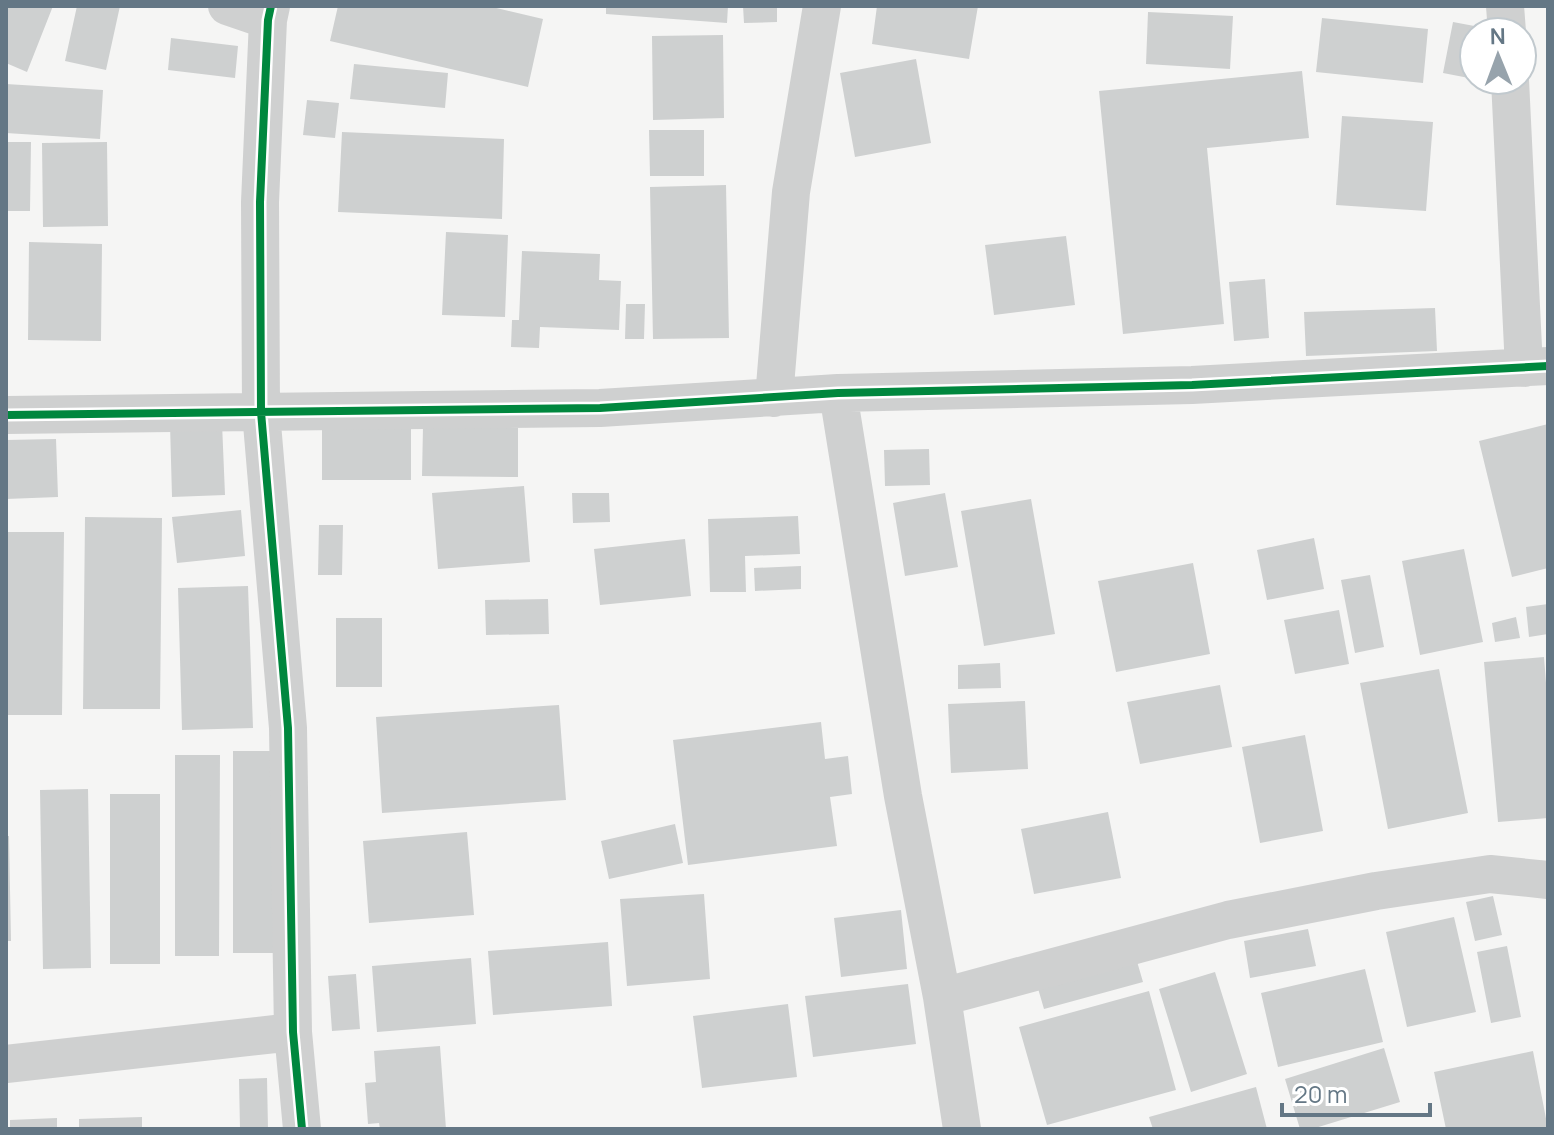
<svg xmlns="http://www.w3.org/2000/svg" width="1554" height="1135" font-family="Manrope,sans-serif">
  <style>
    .building { fill: #ced0d0 }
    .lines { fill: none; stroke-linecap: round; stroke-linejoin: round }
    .street { stroke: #cfd0d0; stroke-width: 38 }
    .cycleway-casing { stroke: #fff; stroke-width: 13 }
    .cycleway { stroke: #00873e; stroke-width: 8 }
  </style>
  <rect width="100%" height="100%" fill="#f5f5f4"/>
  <path class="building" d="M 6,6 L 53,6 L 27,72 L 6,63 Z
    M 77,6 L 120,6 L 106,70 L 65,61 Z
    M 338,6 L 488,6 L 543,19 L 528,87 L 330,41 Z
    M 606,6 L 728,6 L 727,23 L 606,14 Z
    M 743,6 L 777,6 L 777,22 L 744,23 Z
    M 877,6 L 978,6 L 969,59 L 872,44 Z
    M 1148,12 L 1233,16 L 1230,69 L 1146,64 Z
    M 1322,18 L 1428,29 L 1423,83 L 1316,72 Z
    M 1453,22 L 1485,28 L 1485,32 L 1474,32 L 1474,79 L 1443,73 Z
    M 723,35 L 724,118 L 653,120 L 652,36 Z
    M 171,38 L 238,46 L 235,78 L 168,70 Z
    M 916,59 L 931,143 L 855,157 L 840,73 Z
    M 354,64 L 448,73 L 445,108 L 350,99 Z
    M 1302,71 L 1309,138 L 1207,148 L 1224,324 L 1123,334 L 1099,91 Z
    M 6,84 L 103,90 L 100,139 L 6,133 Z
    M 307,100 L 339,103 L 335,138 L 303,135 Z
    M 1342,116 L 1433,122 L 1426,211 L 1336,205 Z
    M 649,130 L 704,130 L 704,176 L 650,176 Z
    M 342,132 L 504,139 L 502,219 L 338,212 Z
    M 6,142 L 31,142 L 30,211 L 6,211 Z
    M 107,142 L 108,226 L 43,227 L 42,143 Z
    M 726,185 L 729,338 L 653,339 L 650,187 Z
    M 446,232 L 508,235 L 505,317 L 442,315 Z
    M 1066,236 L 1075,305 L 994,315 L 985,245 Z
    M 29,242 L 102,244 L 101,341 L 28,340 Z
    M 522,251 L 600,254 L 599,280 L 621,281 L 619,330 L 540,327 L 539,348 L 511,347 L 512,320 L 519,320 Z
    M 1265,279 L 1269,338 L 1234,341 L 1229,282 Z
    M 626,304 L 645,304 L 644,339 L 625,339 Z
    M 1435,308 L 1437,351 L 1306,356 L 1304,312 Z
    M 222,423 L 225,495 L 172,497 L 170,424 Z
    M 1548,424 L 1548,568 L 1512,577 L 1479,441 Z
    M 423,427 L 518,428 L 518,477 L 422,476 Z
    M 411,428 L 411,480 L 322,480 L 322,429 Z
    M 56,439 L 58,497 L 6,499 L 6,440 Z
    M 929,449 L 930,485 L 885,486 L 884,450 Z
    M 524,486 L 530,562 L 438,569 L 432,493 Z
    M 572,493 L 609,493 L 610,522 L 573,523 Z
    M 945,493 L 958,567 L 905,576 L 893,503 Z
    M 1031,499 L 1055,634 L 984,646 L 961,511 Z
    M 241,510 L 245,556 L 177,563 L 172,517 Z
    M 798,516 L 800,554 L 745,556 L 746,592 L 710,592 L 708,519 Z
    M 85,517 L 162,518 L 160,709 L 83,709 Z
    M 319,525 L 343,525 L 342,575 L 318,575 Z
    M 6,532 L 64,532 L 62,715 L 6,715 Z
    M 1314,538 L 1324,589 L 1267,600 L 1257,550 Z
    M 685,539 L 691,596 L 600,605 L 594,549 Z
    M 1464,549 L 1483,642 L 1420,655 L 1402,561 Z
    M 1193,563 L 1210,654 L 1116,672 L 1098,581 Z
    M 801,566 L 801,589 L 755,591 L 754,568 Z
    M 1370,575 L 1384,647 L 1355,653 L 1341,580 Z
    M 248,586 L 253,728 L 182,730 L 178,588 Z
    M 548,599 L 549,634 L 486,635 L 485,600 Z
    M 1548,604 L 1548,634 L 1529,637 L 1526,607 Z
    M 1339,610 L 1349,664 L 1295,674 L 1284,620 Z
    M 1516,617 L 1520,638 L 1495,642 L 1492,623 Z
    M 336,618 L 382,618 L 382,687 L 336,687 Z
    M 1544,657 L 1548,709 L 1548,818 L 1498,822 L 1484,662 Z
    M 1000,663 L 1001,688 L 958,689 L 958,665 Z
    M 1439,669 L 1468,813 L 1388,829 L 1360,683 Z
    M 1220,685 L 1232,747 L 1140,764 L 1127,702 Z
    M 1025,701 L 1028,769 L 951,773 L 948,704 Z
    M 559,705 L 566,800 L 382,813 L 376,717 Z
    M 821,722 L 825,759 L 848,756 L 852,794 L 830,797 L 837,846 L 688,865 L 673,740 Z
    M 1305,735 L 1323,831 L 1260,843 L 1242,747 Z
    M 233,751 L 275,751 L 274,953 L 233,953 Z
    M 175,755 L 220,755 L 219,956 L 175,956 Z
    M 88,789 L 91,968 L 43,969 L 40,790 Z
    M 110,794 L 160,794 L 160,964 L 110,964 Z
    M 1108,812 L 1121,878 L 1034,894 L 1021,829 Z
    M 675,824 L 683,863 L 609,879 L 601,841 Z
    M 467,832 L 474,915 L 369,923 L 363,841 Z
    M 6,836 L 9,836 L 11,941 L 6,941 Z
    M 704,894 L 710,979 L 627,986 L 620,899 Z
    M 1493,896 L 1502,935 L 1475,941 L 1466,902 Z
    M 901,910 L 907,969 L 841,977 L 834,918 Z
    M 1454,917 L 1476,1012 L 1407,1027 L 1386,932 Z
    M 1308,929 L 1316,966 L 1250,978 L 1244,941 Z
    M 608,942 L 612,1006 L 493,1015 L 488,951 Z
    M 1507,946 L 1521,1017 L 1491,1023 L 1477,952 Z
    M 471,958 L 476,1024 L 377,1032 L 372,966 Z
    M 1136,958 L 1143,982 L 1044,1009 L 1037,985 Z
    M 1365,969 L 1383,1042 L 1278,1067 L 1261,993 Z
    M 1215,972 L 1247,1074 L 1191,1092 L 1159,989 Z
    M 356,974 L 360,1029 L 332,1031 L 328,976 Z
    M 908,984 L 916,1044 L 813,1057 L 805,996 Z
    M 1149,991 L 1176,1090 L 1047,1125 L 1019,1027 Z
    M 788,1004 L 797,1077 L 702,1088 L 693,1016 Z
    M 440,1046 L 446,1129 L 380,1129 L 379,1123 L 368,1124 L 365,1083 L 376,1082 L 374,1051 Z
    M 1384,1048 L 1400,1102 L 1312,1129 L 1300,1129 L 1285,1079 Z
    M 1533,1051 L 1548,1129 L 1446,1129 L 1434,1072 Z
    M 267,1078 L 268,1129 L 240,1129 L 239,1079 Z
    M 1256,1087 L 1267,1129 L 1153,1129 L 1149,1117 Z
    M 142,1117 L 142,1129 L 79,1129 L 79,1119 Z
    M 57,1118 L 57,1129 L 10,1129 L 10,1120 Z"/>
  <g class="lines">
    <path class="street" d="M 227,6 L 268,20
      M 271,6 L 268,20 L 260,202 L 261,412 L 288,728 L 293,1032 L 302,1129
      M 1505,6 L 1507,32
      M 1510,80 L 1524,368
      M 838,393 L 903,796 L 942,997 L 962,1129
      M 774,398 L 791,192 L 822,6
      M 6,415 L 600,408 L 838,393 L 1192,385 L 1548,366
      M 942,997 L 1228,920 L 1376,891 L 1490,874 L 1548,880
      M 6,1064 L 293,1032"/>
    <g class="cycleway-casing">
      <path id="cycleway" d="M 271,6 L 268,20 L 260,202 L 261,412 L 288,728 L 293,1032 L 302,1129
        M 6,415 L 600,408 L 838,393 L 1192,385 L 1548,366"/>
    </g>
    <use href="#cycleway" class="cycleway"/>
  </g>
  <rect width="1554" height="1135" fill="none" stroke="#647785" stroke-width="16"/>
  <g transform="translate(1498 56) rotate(359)"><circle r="38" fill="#ffffff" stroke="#c1c9ce" stroke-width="2"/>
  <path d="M0-6L14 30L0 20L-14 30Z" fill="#97a3ac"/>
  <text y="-12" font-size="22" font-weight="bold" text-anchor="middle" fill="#647785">N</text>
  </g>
  <path d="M1282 1103v12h148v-12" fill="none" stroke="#647785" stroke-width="4"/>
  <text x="1294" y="1103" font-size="24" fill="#647785" stroke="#ffffff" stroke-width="6" paint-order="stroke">20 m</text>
</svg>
